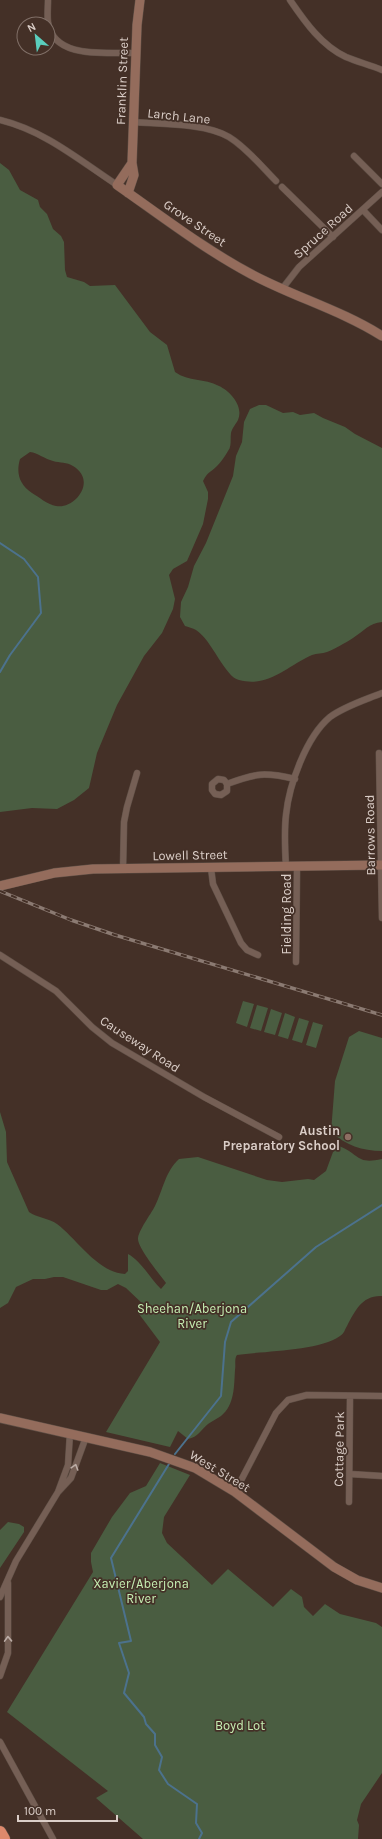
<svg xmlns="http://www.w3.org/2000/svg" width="382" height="1839" font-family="Karla,sans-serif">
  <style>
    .green { fill: #4a5d41; fill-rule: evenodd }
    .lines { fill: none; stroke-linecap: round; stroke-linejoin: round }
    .stream { stroke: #4c728d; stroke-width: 2 }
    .street-casing { stroke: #5f4f46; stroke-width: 7 }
    .secondary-casing { stroke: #5f4f46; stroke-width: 10 }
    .highway-casing { stroke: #5f4f46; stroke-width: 13 }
    .street { stroke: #755f55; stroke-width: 6 }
    .secondary { stroke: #946c5c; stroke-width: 9 }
    .highway { stroke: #dd896c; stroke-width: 12 }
    .rail-casing { stroke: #8b7a72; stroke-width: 3.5 }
    .rail { stroke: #443027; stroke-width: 2; stroke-dasharray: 6; stroke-linecap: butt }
    .oneway { stroke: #bcada6 }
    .education-dot { fill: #8d6e63; stroke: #443027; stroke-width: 1.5 }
    .labels { text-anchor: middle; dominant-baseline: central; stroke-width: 3.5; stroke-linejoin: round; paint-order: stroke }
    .street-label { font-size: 13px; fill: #dbcec8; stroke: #443027 }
    .poi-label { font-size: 13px; font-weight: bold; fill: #dbcec8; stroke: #443027; text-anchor: end }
    .park-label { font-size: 13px; fill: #c6efb3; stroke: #443027 }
  </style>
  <rect width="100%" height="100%" fill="#443027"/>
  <path class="green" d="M 0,163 L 9,170 L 20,190 L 38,200 L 40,207 L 47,214 L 53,229 L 61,236 L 64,242 L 65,270 L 67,277 L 84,282 L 90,286 L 115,285 L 150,332 L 167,345 L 175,372 C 189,382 204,378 219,386 C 230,391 244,406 238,420 C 236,424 232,428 231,433 C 230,439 232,446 228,451 C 225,456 221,462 217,466 C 210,473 208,471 203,481 L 208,492 L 208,499 L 203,524 L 187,561 L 173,569 L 169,575 L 175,599 L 173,609 L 162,633 L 144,656 L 117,705 L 97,753 L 89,788 L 74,800 L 57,809 L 32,808 L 0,812 ZM 30,452 C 38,453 45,459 53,461 C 60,463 67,462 73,466 C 98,481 74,510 56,506 C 48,505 39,497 32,493 C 19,484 16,473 20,459 Z
    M 259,405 L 266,405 L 283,413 L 293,412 L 300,415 L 314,413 L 323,418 L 345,427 L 355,434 L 382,448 L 382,622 C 369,623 364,631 353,638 C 345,643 335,649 327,652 C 322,654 317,653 312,655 C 287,666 269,688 239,680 C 225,677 212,640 196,630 C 193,628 188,627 185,626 L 180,617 L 181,602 L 188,587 L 194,566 L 206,543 L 233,476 L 236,456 L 242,442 L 244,422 L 250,409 Z
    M 243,1001 L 254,1004 L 247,1027 L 236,1023 Z
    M 257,1005 L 268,1008 L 261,1031 L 250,1028 Z
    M 271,1009 L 282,1013 L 275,1035 L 264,1032 Z
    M 285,1013 L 295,1017 L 288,1039 L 278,1036 Z
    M 299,1018 L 309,1021 L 302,1043 L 292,1040 Z
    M 313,1022 L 323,1025 L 316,1048 L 306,1045 Z
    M 359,1031 L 382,1038 L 382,1151 C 362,1151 346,1145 331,1132 L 335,1081 L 349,1037 Z
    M 0,1112 L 6,1132 L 7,1162 L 29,1212 C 37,1218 49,1218 57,1224 C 77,1239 98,1273 125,1274 L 128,1271 L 128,1254 C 141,1261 150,1278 161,1289 L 166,1283 C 160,1275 138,1248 138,1239 C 138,1231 151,1214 155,1206 C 163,1190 165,1172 179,1159 L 198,1157 L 267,1180 L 282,1182 L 308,1179 L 314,1180 L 326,1171 L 333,1152 L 339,1146 C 360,1154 356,1165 382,1159 L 382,1296 C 362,1295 355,1311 347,1326 C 345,1329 344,1334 340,1336 C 319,1351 264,1351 237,1355 C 234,1359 236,1364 235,1370 C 234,1385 235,1405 221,1416 C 217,1419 212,1421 208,1424 C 201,1430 198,1437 188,1439 L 178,1431 L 170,1447 L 106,1432 L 160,1342 L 139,1314 L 145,1307 L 145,1306 L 126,1288 L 118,1284 L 107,1290 L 101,1290 L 63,1277 L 54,1277 L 45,1279 L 33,1279 L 16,1287 L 8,1303 L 0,1308 Z
    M 160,1463 L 190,1475 L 164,1517 L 162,1533 L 167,1543 L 212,1585 L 228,1569 L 273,1607 L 291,1589 L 302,1597 L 304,1607 L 313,1616 L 325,1604 L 340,1614 L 376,1623 L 382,1627 L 382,1773 L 361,1804 L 357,1820 L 359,1825 L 358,1839 L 143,1839 L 96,1798 L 108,1791 L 7,1712 L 93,1572 L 91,1562 L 91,1553 L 112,1517 L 130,1493 L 146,1486 Z
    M 8,1522 L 19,1524 L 24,1527 L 24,1532 L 0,1568 L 0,1530 Z"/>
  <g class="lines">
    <path class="stream" d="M 0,543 L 24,559 L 38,577 L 41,613 L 10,655 L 0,672
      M 175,1454 L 221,1396 L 225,1342 L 231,1322 L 316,1247 L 382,1205
      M 169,1464 L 111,1558 L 131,1641 L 119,1643 L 129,1673 L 124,1693 L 144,1717 L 146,1724 L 155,1734 L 155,1745 L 162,1757 L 159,1770 L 168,1784 L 197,1804 L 196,1823 L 202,1833 L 199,1839"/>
    <g class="street-casing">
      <path id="street" d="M 48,0 C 48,7 47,15 48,22 C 53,60 107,52 135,53
        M 290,0 C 305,22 322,46 346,57 C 358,62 370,65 382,70
        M 0,120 C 45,131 79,160 117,185
        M 133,122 C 160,124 206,123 229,137 C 247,148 262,167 276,181
        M 354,156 L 382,184
        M 282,187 L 333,237
        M 363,210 L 382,230
        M 282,289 L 299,267 L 382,192
        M 379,753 L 382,918
        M 227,784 L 227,791 L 221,795 L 215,794 L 212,790 L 212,784 L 218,779 L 224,780 L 227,784 C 256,773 265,772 295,779
        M 286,867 C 285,850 284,832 286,815 C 289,785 306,737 330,717 C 345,706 365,700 382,693
        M 211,868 L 213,884 L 241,943 L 247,950 L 258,955
        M 123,869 L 124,822 L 127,807 L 137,773
        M 0,955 L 56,991 L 92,1027 L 112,1043 L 204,1097 L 279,1137
        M 296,962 L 297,867
        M 350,1474 L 382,1476
        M 58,1492 L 68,1465 L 70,1433
        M 235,1492 L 276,1413 L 288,1400 L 307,1395 L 382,1396
        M 349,1502 L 350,1396
        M 0,1597 L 16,1561 L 58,1492 L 71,1478 L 86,1437
        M 0,1676 L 8,1653 L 8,1583
        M 0,1742 L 53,1839"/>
    </g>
    <g class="secondary-casing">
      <path id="secondary" d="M 132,163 L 117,185 C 160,215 204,249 251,274 C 294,297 341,310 382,336
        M 128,193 L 134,175 L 132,163 L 137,25 L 140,0
        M 0,886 L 54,873 L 93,869 L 382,865
        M 0,1418 L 150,1452 L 195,1468 L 235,1492 L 334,1567 L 357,1580 L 382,1588"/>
    </g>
    <g class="highway-casing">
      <path id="highway" d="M 0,1832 L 4,1839"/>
    </g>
    <use href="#street" class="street"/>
    <use href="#secondary" class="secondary"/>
    <use href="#highway" class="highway"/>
    <g class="rail-casing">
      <path id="rail" d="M 0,891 L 71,920 L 115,935 L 382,1015"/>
    </g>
    <use href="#rail" class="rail"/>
  </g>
  <defs><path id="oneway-chevron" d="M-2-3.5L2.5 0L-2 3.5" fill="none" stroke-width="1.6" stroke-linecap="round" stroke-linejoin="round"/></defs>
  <g class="oneway">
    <use href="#oneway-chevron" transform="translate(75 1467) rotate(-73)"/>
    <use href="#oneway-chevron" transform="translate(8 1639) rotate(-92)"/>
  </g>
  <circle class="education-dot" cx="348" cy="1137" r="4"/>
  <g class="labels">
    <g class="street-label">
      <text transform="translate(122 81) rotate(-88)">Franklin Street</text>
      <text transform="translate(179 116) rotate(6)">Larch Lane</text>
      <text transform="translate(195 223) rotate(34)">Grove Street</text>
      <text transform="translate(323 231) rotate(-42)">Spruce Road</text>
      <text transform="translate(370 835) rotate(-91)">Barrows Road</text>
      <text transform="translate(190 855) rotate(-1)">Lowell Street</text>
      <text transform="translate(286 914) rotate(-90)">Fielding Road</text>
      <text transform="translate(140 1044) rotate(33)">Causeway Road</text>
      <text transform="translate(339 1449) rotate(-89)">Cottage Park</text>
      <text transform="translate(220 1471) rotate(31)">West Street</text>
    </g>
    <g class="poi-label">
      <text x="340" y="1130">Austin<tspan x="340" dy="15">Preparatory School</tspan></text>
    </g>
    <g class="park-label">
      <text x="192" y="1308">Sheehan/Aberjona<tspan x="192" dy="15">River</tspan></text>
      <text x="141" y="1583">Xavier/Aberjona<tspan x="141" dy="15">River</tspan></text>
      <text x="240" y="1725">Boyd Lot</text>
    </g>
  </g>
  <g transform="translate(36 36) rotate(332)"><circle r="19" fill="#443027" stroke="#806f67"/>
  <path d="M0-3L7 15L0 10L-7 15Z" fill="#5acebd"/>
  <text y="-6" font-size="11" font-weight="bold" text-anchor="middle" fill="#dbcec8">N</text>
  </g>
  <path d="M18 1815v6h99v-6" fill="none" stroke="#dbcec8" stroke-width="2"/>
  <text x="24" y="1815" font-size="12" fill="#dbcec8" stroke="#443027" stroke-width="3" paint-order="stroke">100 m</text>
</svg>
